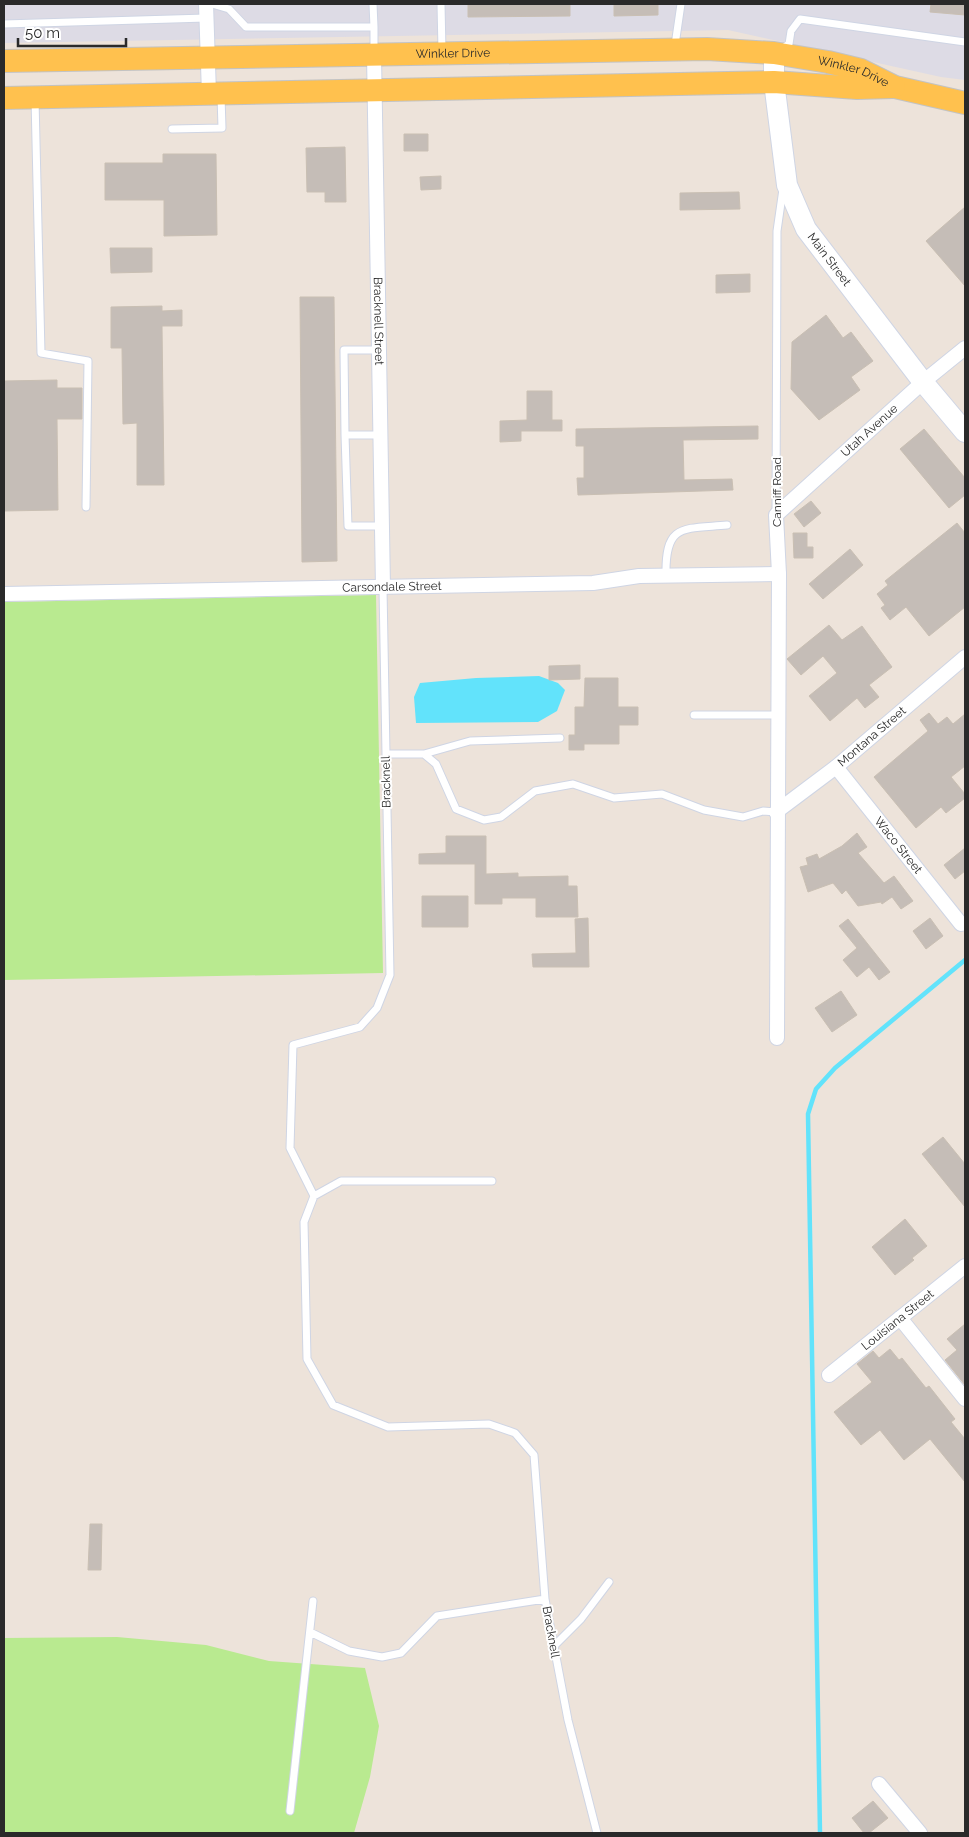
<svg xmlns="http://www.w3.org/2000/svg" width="969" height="1837" font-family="Raleway,sans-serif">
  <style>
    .industrial { fill: #dddbe5 }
    .green { fill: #b9ea90 }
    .water { fill: #62e3fb }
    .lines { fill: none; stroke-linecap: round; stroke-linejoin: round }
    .stream { stroke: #62e3fb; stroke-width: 4.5 }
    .building { fill: #c5bdb7; stroke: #c9bfb3 }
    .lane-casing { stroke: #cfd5e4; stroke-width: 9 }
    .street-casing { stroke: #cfd5e4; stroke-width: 16 }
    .secondary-casing { stroke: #cfd5e4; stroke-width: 22 }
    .primary-casing { stroke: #c3c3c3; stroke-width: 24 }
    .lane { stroke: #fff; stroke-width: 7 }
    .street { stroke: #fff; stroke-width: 14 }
    .secondary { stroke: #fff; stroke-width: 20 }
    .primary { stroke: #ffc14e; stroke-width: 22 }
    .labels { text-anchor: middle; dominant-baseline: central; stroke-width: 4; stroke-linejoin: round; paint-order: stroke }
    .street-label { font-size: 12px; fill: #2a2a2a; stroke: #fff }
  </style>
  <rect width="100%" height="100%" fill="#ede3da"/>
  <path class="industrial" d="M 4,4 L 965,4 L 965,80 L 941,77 L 728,30 L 4,43 Z"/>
  <path class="green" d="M 376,595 L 383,973 L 4,980 L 4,602 Z
    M 117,1637 L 206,1645 L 269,1661 L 365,1668 L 379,1726 L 370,1777 L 354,1833 L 4,1833 L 4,1638 Z"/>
  <path class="water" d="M 539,676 L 558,683 L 565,690 L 557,711 L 538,722 L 416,723 L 414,697 L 420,683 L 476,678 Z"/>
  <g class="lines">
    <path class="stream" d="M 820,1833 L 808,1114 L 816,1089 L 835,1068 L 965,960"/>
  </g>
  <path class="building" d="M 468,4 L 570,4 L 570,16 L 468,17 Z
    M 614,4 L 658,4 L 658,15 L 614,16 Z
    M 931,4 L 965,4 L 965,15 L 930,12 Z
    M 404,134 L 428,134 L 428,151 L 404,151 Z
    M 345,147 L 346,202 L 325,202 L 325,192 L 307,192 L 306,148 Z
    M 163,154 L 216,154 L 217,235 L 164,236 L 164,200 L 105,200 L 105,163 L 163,163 Z
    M 441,176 L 441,189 L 421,190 L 420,177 Z
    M 739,192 L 740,209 L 680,210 L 680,193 Z
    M 965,207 L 965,286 L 926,241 Z
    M 110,248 L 152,248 L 152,272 L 111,273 Z
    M 750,274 L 750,292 L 716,293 L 716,275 Z
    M 300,297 L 334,297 L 337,561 L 302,562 Z
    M 162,306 L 162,311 L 182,310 L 182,326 L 162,326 L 164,485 L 137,485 L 137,423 L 123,424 L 122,348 L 111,348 L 111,307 Z
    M 826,315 L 843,338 L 851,332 L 873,361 L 851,377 L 860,390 L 819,420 L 791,389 L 792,342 Z
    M 57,380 L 57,388 L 82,388 L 82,419 L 57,419 L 58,510 L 4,511 L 4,381 Z
    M 527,391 L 552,391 L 552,420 L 562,420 L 562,431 L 521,431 L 521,441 L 500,442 L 500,421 L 527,420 Z
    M 758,426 L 758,439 L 683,440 L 684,480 L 732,479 L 733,490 L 578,495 L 577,478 L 584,478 L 584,446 L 576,446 L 576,429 Z
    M 924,429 L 965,478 L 965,495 L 949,508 L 900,449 Z
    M 811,501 L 821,513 L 804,527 L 794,514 Z
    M 957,523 L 965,533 L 965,607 L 929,636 L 906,607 L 890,620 L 881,608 L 885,605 L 877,594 L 888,585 L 885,581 Z
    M 793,533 L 807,533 L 807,547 L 813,547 L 813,558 L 794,558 Z
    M 850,549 L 863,565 L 823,599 L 809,584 Z
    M 829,625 L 842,640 L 862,626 L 892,667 L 869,685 L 879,697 L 865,708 L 857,698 L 830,721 L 809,696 L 837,673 L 823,656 L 801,675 L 787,659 Z
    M 580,665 L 580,679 L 549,680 L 549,666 Z
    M 585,678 L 618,678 L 618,707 L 638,707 L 638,725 L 619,725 L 619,744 L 584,744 L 584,750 L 569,750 L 569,735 L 575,735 L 575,707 L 584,707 Z
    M 929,713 L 938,724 L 947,717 L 953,724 L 965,714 L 965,766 L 951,777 L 965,794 L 965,798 L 946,813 L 941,807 L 916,828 L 874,777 L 928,731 L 920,720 Z
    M 857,833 L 867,847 L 858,853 L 884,883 L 894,876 L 913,901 L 901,909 L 892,897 L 882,904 L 881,902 L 858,906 L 846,890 L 842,894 L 833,883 L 808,892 L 800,867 L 808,865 L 806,858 L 817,854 L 819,859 L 842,846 Z
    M 446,836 L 486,836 L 486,874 L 518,873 L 518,877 L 568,876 L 568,886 L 577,886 L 578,917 L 536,917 L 536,898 L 502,898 L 502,904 L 475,904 L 475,864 L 419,864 L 419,854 L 446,853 Z
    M 965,848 L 965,871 L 955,879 L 944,865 Z
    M 422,896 L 468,896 L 468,927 L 422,927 Z
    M 588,918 L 589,967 L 533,967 L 532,954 L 576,953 L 575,919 Z
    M 930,918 L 943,936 L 926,949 L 913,931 Z
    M 848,919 L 890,972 L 879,980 L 869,967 L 857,977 L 843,960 L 857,948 L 839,926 Z
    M 841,991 L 857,1015 L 832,1032 L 815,1008 Z
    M 943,1137 L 965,1164 L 965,1207 L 922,1154 Z
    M 905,1219 L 927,1246 L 912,1258 L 914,1260 L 895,1275 L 872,1247 Z
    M 965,1324 L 965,1385 L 945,1360 L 957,1350 L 947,1339 Z
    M 890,1349 L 899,1360 L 902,1358 L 926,1388 L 929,1386 L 955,1419 L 951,1422 L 965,1439 L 965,1482 L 930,1439 L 904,1460 L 880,1430 L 861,1445 L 834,1412 L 872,1382 L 857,1364 L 873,1351 L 879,1358 Z
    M 90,1524 L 102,1524 L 101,1570 L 88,1570 Z
    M 873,1801 L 888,1818 L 869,1833 L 864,1833 L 852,1818 Z"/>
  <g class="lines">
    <g class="lane-casing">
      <path id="lane" d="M 212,4 L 229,9 L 246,27 L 374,27 L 374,51
        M 373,4 L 374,27
        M 441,4 L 442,51
        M 4,24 L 206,18
        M 675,45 L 681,4
        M 783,48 L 789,44 L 791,31 L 800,19 L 965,42
        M 35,99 L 41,353 L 88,361 L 86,507
        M 172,129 L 222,128 L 221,96
        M 379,350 L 344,350 L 345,435 L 380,435
        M 345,435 L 348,526 L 381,526
        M 776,515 L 777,231 L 783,189
        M 666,575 C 665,523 683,529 727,525
        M 383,588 L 390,975 L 377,1008 L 360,1027 L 293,1045 L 290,1148 L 314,1196 L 304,1222 L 307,1359 L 333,1405 L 388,1427 L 489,1424 L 515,1433 L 534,1455 L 545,1599 L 568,1720 L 597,1833
        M 694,715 L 777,715
        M 386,754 L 424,754 L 436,764 L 456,809 L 484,820 L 501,817 L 535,791 L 573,784 L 614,798 L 662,794 L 704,810 L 743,817 L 763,811 L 776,812
        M 424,754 L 470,741 L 560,738
        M 314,1196 L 341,1181 L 492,1181
        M 310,1632 L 349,1651 L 382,1657 L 401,1653 L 437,1616 L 545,1599
        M 554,1646 L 581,1619 L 609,1582
        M 290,1811 L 313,1601"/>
    </g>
    <g class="street-casing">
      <g id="street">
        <path d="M 206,4 L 209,94"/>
        <path id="s1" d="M 374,55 L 383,588"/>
        <path id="s2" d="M 4,594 L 593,583 L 639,576 L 779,574"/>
        <path id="s3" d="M 836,767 L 961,924"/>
        <path id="s4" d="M 776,812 L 836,767 L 965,657"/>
        <path id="s5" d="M 777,1038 L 779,574 L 776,515 L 923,382 L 965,348"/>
        <path d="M 900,1318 L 965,1399"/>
        <path id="s6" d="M 829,1375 L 965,1266"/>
        <path d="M 879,1784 L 920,1833"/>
      </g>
    </g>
    <g class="secondary-casing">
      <g id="secondary">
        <path id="s7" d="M 774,53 L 774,82 L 787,185 L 806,229 L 923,382 L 965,432"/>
      </g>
    </g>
    <g class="primary-casing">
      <g id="primary">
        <path id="s8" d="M 4,61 L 707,49 L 774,53 L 828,62 L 861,70 L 895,87 L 965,103"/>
        <path d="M 4,98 L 774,82 L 857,88 L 894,87"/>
      </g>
    </g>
    <use href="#lane" class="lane"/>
    <use href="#street" class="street"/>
    <use href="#secondary" class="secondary"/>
    <use href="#primary" class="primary"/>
  </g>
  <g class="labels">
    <g class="street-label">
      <text stroke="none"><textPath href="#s8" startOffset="449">Winkler Drive</textPath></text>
      <text stroke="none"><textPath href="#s8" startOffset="852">Winkler Drive</textPath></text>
      <text stroke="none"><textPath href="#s7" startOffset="219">Main Street</textPath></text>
      <text stroke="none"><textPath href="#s1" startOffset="266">Bracknell Street</textPath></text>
      <text stroke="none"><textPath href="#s5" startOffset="649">Utah Avenue</textPath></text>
      <text transform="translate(777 492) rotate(-90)">Canniff Road</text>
      <text stroke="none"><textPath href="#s2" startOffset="388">Carsondale Street</textPath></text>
      <text stroke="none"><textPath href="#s4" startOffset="122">Montana Street</textPath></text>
      <text transform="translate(386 782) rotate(-91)">Bracknell</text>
      <text stroke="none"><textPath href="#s3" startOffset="100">Waco Street</textPath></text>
      <text stroke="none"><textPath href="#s6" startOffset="88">Louisiana Street</textPath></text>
      <text transform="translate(551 1632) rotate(80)">Bracknell</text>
    </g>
  </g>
  <rect width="969" height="1837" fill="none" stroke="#2a2a2a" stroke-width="10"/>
  <path d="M18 38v8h108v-8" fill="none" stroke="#2a2a2a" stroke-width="2.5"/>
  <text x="25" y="38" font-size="15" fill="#2a2a2a" stroke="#ffffff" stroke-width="4" paint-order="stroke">50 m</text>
</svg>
